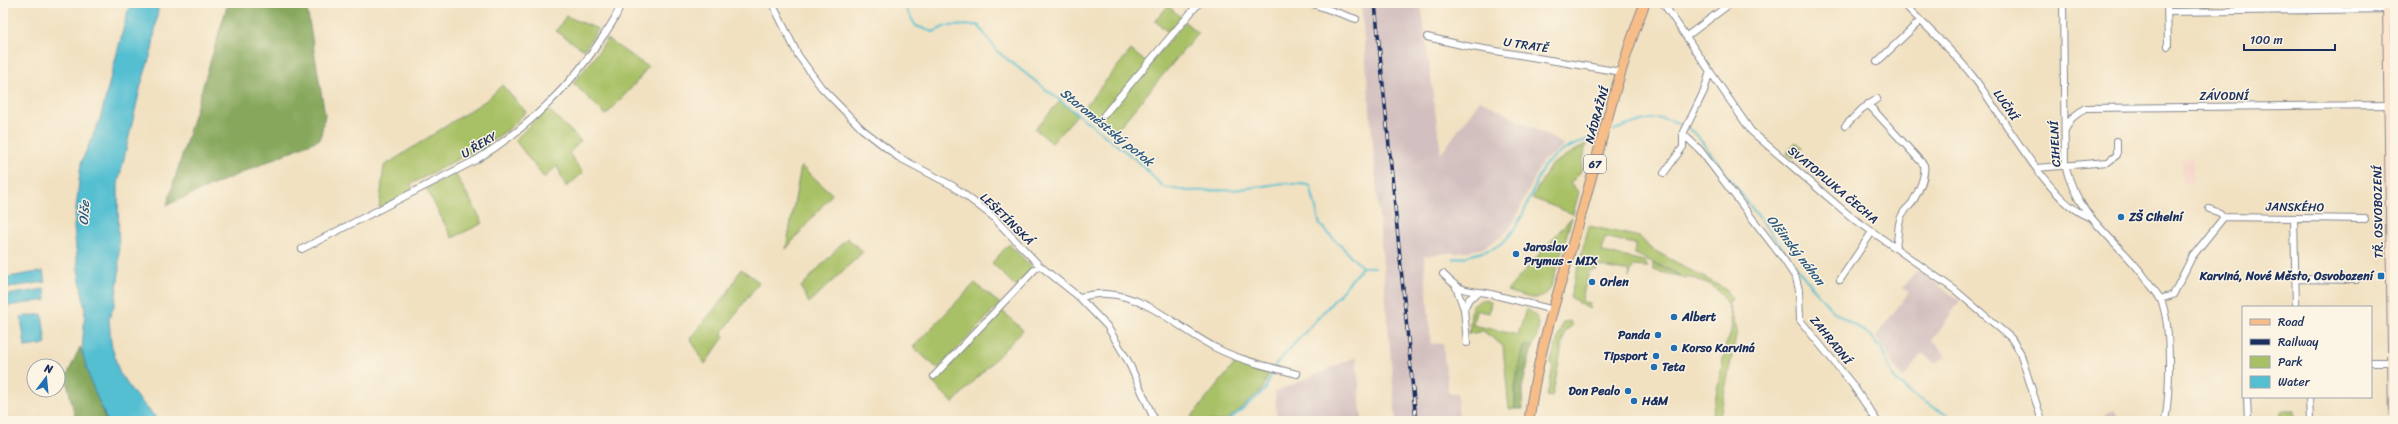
<svg xmlns="http://www.w3.org/2000/svg" width="2398" height="424" font-family="Sriracha,sans-serif">
  <style>
    .built { fill: #f7d1c6 }
    .industrial { fill: #d2bfbf }
    .green { fill: #a9c166; stroke: #627862 }
    .forest { fill: #86a75b; stroke: #506b5c }
    .water { fill: #55bfd2; stroke: #387798 }
    .lines { fill: none; stroke-linecap: round; stroke-linejoin: round }
    .stream { stroke: #55bfd2; stroke-width: 2 }
    .street-casing { stroke: #868890; stroke-width: 8 }
    .secondary-casing { stroke: #868890; stroke-width: 10 }
    .primary-casing { stroke: #868890; stroke-width: 11 }
    .street { stroke: #fff; stroke-width: 6 }
    .secondary { stroke: #fce5cf; stroke-width: 8 }
    .primary { stroke: #f7bd88; stroke-width: 9 }
    .rail-casing { stroke: #1b2f5e; stroke-width: 3.5 }
    .rail { stroke: #fcf5e5; stroke-width: 2; stroke-dasharray: 6; stroke-linecap: butt }
    .poi-dot { fill: #1f6fb2; stroke: #fcf5e5; stroke-width: 1.5 }
    .labels { text-anchor: middle; dominant-baseline: central; stroke-width: 3; stroke-linejoin: round; paint-order: stroke }
    .shield { fill: #fcf5e5; stroke: #5e6a86; stroke-width: 1 }
    .shield-label { font-size: 11px; font-weight: bold; fill: #1b2f5e }
    .street-label { font-size: 12px; fill: #1b2f5e; stroke: #fcf5e5 }
    .poi-label { font-size: 12px; font-weight: bold; fill: #1b2f5e; stroke: #fcf5e5; text-anchor: start }
    .water-label { font-size: 13px; font-style: italic; fill: #2c5a81; stroke: #fcf5e5 }
  </style>
  <rect width="100%" height="100%" fill="#fcf5e5"/>
  <filter id="ink" filterUnits="userSpaceOnUse"><feTurbulence type="fractalNoise" baseFrequency=".025" numOctaves="2"/><feDisplacementMap in="SourceGraphic" scale="8" xChannelSelector="R" yChannelSelector="G"/><feConvolveMatrix kernelMatrix="1 2 1 2 8 2 1 2 1" color-interpolation-filters="sRGB"/></filter>
  <filter id="wash" filterUnits="userSpaceOnUse"><feTurbulence type="fractalNoise" baseFrequency=".012" numOctaves="4" result="noise"/><feDisplacementMap in="SourceGraphic" scale="16" xChannelSelector="R" yChannelSelector="G"/><feGaussianBlur stdDeviation="0.9" result="paint"/><feColorMatrix in="noise" values="0 0 0 0 0 0 0 0 0 0 0 0 0 0 0 0 0 1.4 0 .05"/><feComposite in="paint" operator="in"/></filter>
  <g filter="url(#wash)">
    <rect width="100%" height="100%" fill="#f1e1c1"/>
    <path class="built" d="M 2181,158 L 2193,158 L 2193,182 L 2182,183 Z"/>
    <path class="industrial" d="M 1361,3 L 1421,3 L 1441,154 L 1480,100 L 1565,145 L 1542,162 L 1515,219 L 1510,228 L 1501,237 L 1483,248 L 1454,254 L 1453,252 L 1424,256 L 1431,344 L 1443,343 L 1448,393 L 1457,393 L 1459,421 L 1396,421 Z
      M 1917,270 L 1960,301 L 1932,341 L 1947,356 L 1935,363 L 1922,353 L 1903,379 L 1876,336 L 1909,292 L 1903,287 Z
      M 1356,357 L 1362,421 L 1277,421 L 1275,392 Z
      M 2114,410 L 2121,421 L 2096,421 Z"/>
    <path class="green" d="M 2171,3 L 2395,3 L 2395,7 L 2171,9 Z
      M 1168,6 L 1181,17 L 1168,32 L 1155,21 Z
      M 566,16 L 598,29 L 584,50 L 556,31 Z
      M 1185,22 L 1198,33 L 1116,131 L 1100,118 L 1096,121 L 1082,110 L 1131,50 L 1149,65 Z
      M 607,39 L 648,67 L 633,86 L 606,115 L 573,83 L 594,58 Z
      M 502,85 L 526,112 L 509,129 L 487,144 L 490,148 L 480,154 L 477,149 L 411,184 L 413,190 L 379,208 L 384,166 L 488,99 Z
      M 1060,101 L 1077,115 L 1052,143 L 1035,129 Z
      M 547,108 L 581,141 L 569,153 L 583,173 L 566,187 L 557,166 L 544,178 L 515,140 Z
      M 1796,142 L 1802,147 L 1793,158 L 1787,153 Z
      M 1586,144 L 1581,171 L 1570,184 L 1579,192 L 1573,214 L 1532,198 L 1551,165 Z
      M 801,166 L 832,194 L 786,249 Z
      M 455,173 L 483,223 L 452,238 L 426,188 Z
      M 1572,217 L 1551,287 C 1540,307 1524,295 1507,291 Z
      M 1589,226 L 1640,237 L 1650,248 L 1725,289 L 1732,299 L 1728,303 L 1737,330 L 1719,421 L 1711,421 L 1726,344 C 1738,326 1729,297 1711,285 C 1704,281 1694,279 1687,276 L 1686,278 L 1653,270 L 1653,264 L 1680,275 L 1635,254 L 1635,244 L 1605,237 L 1602,252 L 1644,261 L 1648,267 L 1633,266 L 1629,277 L 1630,272 L 1598,266 L 1597,270 L 1589,271 L 1582,299 L 1584,303 L 1590,304 L 1589,309 L 1570,297 Z
      M 847,238 L 863,252 L 809,303 L 801,287 Z
      M 1009,244 L 1033,268 L 1016,287 L 992,263 Z
      M 741,269 L 759,282 L 722,333 L 724,337 L 705,364 L 690,338 L 727,294 Z
      M 975,283 L 1000,304 L 938,369 L 913,347 Z
      M 1483,299 L 1491,301 L 1489,313 L 1476,310 L 1473,325 L 1518,335 L 1526,309 C 1545,317 1538,334 1532,348 L 1532,346 L 1523,347 L 1515,386 L 1515,409 L 1509,409 L 1503,346 L 1483,331 L 1469,334 L 1472,305 Z
      M 1000,309 L 1023,330 L 953,403 L 932,382 Z
      M 1570,321 L 1573,325 L 1565,331 L 1552,397 L 1547,396 L 1553,367 L 1550,363 L 1563,322 Z
      M 1238,360 L 1271,369 L 1262,390 L 1226,421 L 1188,421 Z
      M 2281,411 L 2294,411 L 2294,421 L 2281,421 Z"/>
    <path class="forest" d="M 228,3 L 306,3 L 325,115 L 320,139 L 167,205 Z
      M 1528,345 L 1532,348 L 1522,388 L 1523,409 L 1515,409 C 1515,387 1517,368 1523,347 Z
      M 80,347 L 106,421 L 76,421 L 66,378 Z"/>
    <path class="water" d="M 130,3 L 159,3 L 152,50 L 141,85 L 118,184 L 119,274 L 115,303 L 109,319 L 111,343 L 119,372 L 135,395 L 159,421 L 107,421 L 90,380 L 82,351 L 85,310 L 78,269 L 74,227 L 81,163 L 100,119 Z
      M 43,271 L 45,282 L 4,288 L 3,278 Z
      M 45,289 L 46,300 L 8,306 L 6,295 Z
      M 42,314 L 46,344 L 25,347 L 21,317 Z"/>
    <g class="lines">
      <path class="stream" d="M 902,3 L 916,26 L 933,32 L 946,26 L 978,25 L 998,52 L 1140,163 L 1163,187 L 1188,191 L 1233,190 L 1284,183 L 1310,185 L 1320,225 L 1362,267 L 1375,267
        M 1614,130 C 1649,118 1664,110 1696,134 L 1814,290 L 1833,311 L 1868,334 L 1881,348 L 1894,378 L 1908,392 L 1957,421
        M 1454,259 C 1468,256 1483,253 1496,247 C 1521,234 1531,190 1544,166 C 1557,152 1576,143 1594,137
        M 1228,421 L 1265,390 L 1276,364 L 1338,296 L 1362,267"/>
    </g>
  </g>
  <g filter="url(#ink)">
    <g class="lines">
      <g class="street-casing">
        <path id="street" d="M 772,3 L 798,55 L 821,87 L 862,129 L 898,157 L 953,186 L 991,215 L 1039,265 L 1079,297 L 1107,326 L 1128,361 L 1155,421
          M 1310,3 L 1356,19
          M 1663,3 L 1751,131 L 1850,216 L 1955,290 L 2011,338 L 2020,352 L 2042,421
          M 1903,3 C 1927,28 1954,51 1974,78 C 2000,111 2052,208 2090,217
          M 2063,3 L 2065,165 C 2079,221 2116,237 2147,280 C 2151,286 2157,293 2161,300 C 2172,326 2170,393 2165,421
          M 2167,3 L 2168,46
          M 2168,12 L 2395,9
          M 1687,36 L 1731,3
          M 1427,37 L 1466,46 L 1621,72
          M 1877,62 L 1920,21
          M 1868,104 L 1924,165 C 1926,176 1918,193 1912,203 C 1909,207 1904,210 1902,215 C 1896,225 1900,236 1895,248
          M 1104,115 L 1199,3
          M 1845,126 L 1862,109 L 1877,99
          M 2065,130 L 2072,118 L 2085,108 L 2395,105
          M 1683,134 L 1700,150 L 1784,260 L 1796,278 L 1799,290 L 1800,320 L 1852,384 L 1877,421
          M 2037,168 L 2108,162 L 2117,155 L 2117,141
          M 1664,173 L 1683,147 L 1683,134 L 1704,91 L 1710,71
          M 2224,217 L 2365,219
          M 2294,218 L 2296,307
          M 302,249 L 476,160 C 527,129 572,85 604,35 C 610,26 619,14 620,3
          M 1443,274 C 1461,292 1464,290 1487,293 L 1554,310
          M 2296,279 L 2356,280
          M 1840,280 L 1872,232
          M 1456,287 L 1464,309 L 1467,343
          M 1079,297 C 1087,296 1097,293 1106,294 C 1147,295 1183,332 1218,349 C 1242,361 1270,367 1297,374
          M 2160,299 L 2173,295 L 2192,257 L 2224,217 L 2220,213 L 2209,209
          M 1464,309 L 1469,299 L 1476,294
          M 2371,362 L 2395,362
          M 934,376 L 1039,265
          M 2247,397 L 2248,421
          M 2309,397 L 2310,421"/>
      </g>
      <g class="secondary-casing">
        <path id="secondary" d="M 2387,3 L 2393,421"/>
      </g>
      <g class="primary-casing">
        <path id="primary" d="M 1529,421 C 1537,351 1562,282 1581,215 C 1601,144 1618,71 1645,3"/>
      </g>
      <use href="#street" class="street"/>
      <use href="#secondary" class="secondary"/>
      <use href="#primary" class="primary"/>
      <g class="rail-casing">
        <path id="rail" d="M 1375,3 L 1416,421"/>
      </g>
      <use href="#rail" class="rail"/>
    </g>
  </g>
  <g class="poi-dot">
    <circle cx="2121" cy="217" r="4"/>
    <circle cx="1516" cy="254" r="4"/>
    <rect x="2377" y="272" width="8" height="8" rx="2"/>
    <circle cx="1592" cy="282" r="4"/>
    <circle cx="1674" cy="317" r="4"/>
    <circle cx="1658" cy="335" r="4"/>
    <circle cx="1674" cy="348" r="4"/>
    <circle cx="1656" cy="356" r="4"/>
    <circle cx="1654" cy="367" r="4"/>
    <circle cx="1628" cy="391" r="4"/>
    <circle cx="1634" cy="401" r="4"/>
  </g>
  <g class="labels">
    <rect class="shield" x="1584" y="155" width="22" height="18" rx="3"/>
    <g class="shield-label">
      <text x="1595" y="164">67</text>
    </g>
    <g class="street-label">
      <text transform="translate(1526 45) rotate(9)">U TRATĚ</text>
      <text x="2224" y="96">ZÁVODNÍ</text>
      <text transform="translate(2006 105) rotate(55)">LUČNÍ</text>
      <text transform="translate(1597 115) rotate(-74)">NÁDRAŽNÍ</text>
      <text transform="translate(2055 144) rotate(-93)">CIHELNÍ</text>
      <text transform="translate(479 145) rotate(-31)">U ŘEKY</text>
      <text transform="translate(1833 185) rotate(40)">SVATOPLUKA ČECHA</text>
      <text transform="translate(2295 207) rotate(1)">JANSKÉHO</text>
      <text transform="translate(2378 212) rotate(-91)">TŘ. OSVOBOZENÍ</text>
      <text transform="translate(1007 219) rotate(44)">LEŠETÍNSKÁ</text>
      <text transform="translate(1831 340) rotate(51)">ZAHRADNÍ</text>
    </g>
    <g class="poi-label">
      <text x="2129" y="217">ZŠ Cihelní</text>
      <text x="1524" y="247">Jaroslav<tspan x="1524" dy="14">Prymus - MIX</tspan></text>
      <text x="2373" y="276" text-anchor="end">Karviná, Nové Město, Osvobození</text>
      <text x="1600" y="282">Orlen</text>
      <text x="1682" y="317">Albert</text>
      <text x="1650" y="335" text-anchor="end">Panda</text>
      <text x="1682" y="348">Korso Karviná</text>
      <text x="1648" y="356" text-anchor="end">Tipsport</text>
      <text x="1662" y="367">Teta</text>
      <text x="1620" y="391" text-anchor="end">Don Pealo</text>
      <text x="1642" y="401">H&amp;M</text>
    </g>
    <g class="water-label">
      <text transform="translate(1107 127) rotate(39)">Staroměstský potok</text>
      <text transform="translate(84 213) rotate(-87)">Olše</text>
      <text transform="translate(1796 250) rotate(52)">Olšinský náhon</text>
    </g>
  </g>
  <rect width="2398" height="424" fill="none" stroke="#fcf5e5" stroke-width="16"/>
  <rect x="2242" y="306" width="130" height="92" fill="#fcf5e5" stroke="#a2a6af"/>
  <rect x="2250" y="319" width="20" height="6" fill="#f7bd88" stroke="#a2a6af"/>
  <text x="2278" y="326" font-size="12" fill="#1b2f5e">Road</text>
  <rect x="2250" y="339" width="20" height="6" fill="#1b2f5e" stroke="#a2a6af"/>
  <text x="2278" y="346" font-size="12" fill="#1b2f5e">Railway</text>
  <rect x="2250" y="356" width="20" height="12" fill="#a9c166" stroke="#a2a6af"/>
  <text x="2278" y="366" font-size="12" fill="#1b2f5e">Park</text>
  <rect x="2250" y="376" width="20" height="12" fill="#55bfd2" stroke="#a2a6af"/>
  <text x="2278" y="386" font-size="12" fill="#1b2f5e">Water</text>
  <g transform="translate(46 378) rotate(16)"><circle r="19" fill="#fcf5e5" stroke="#a2a6af"/>
  <path d="M0-3L7 15L0 10L-7 15Z" fill="#1f6fb2"/>
  <text y="-6" font-size="11" font-weight="bold" text-anchor="middle" fill="#1b2f5e">N</text>
  </g>
  <path d="M2244 44v6h91v-6" fill="none" stroke="#1b2f5e" stroke-width="2"/>
  <text x="2250" y="44" font-size="12" fill="#1b2f5e" stroke="#fcf5e5" stroke-width="3" paint-order="stroke">100 m</text>
</svg>
